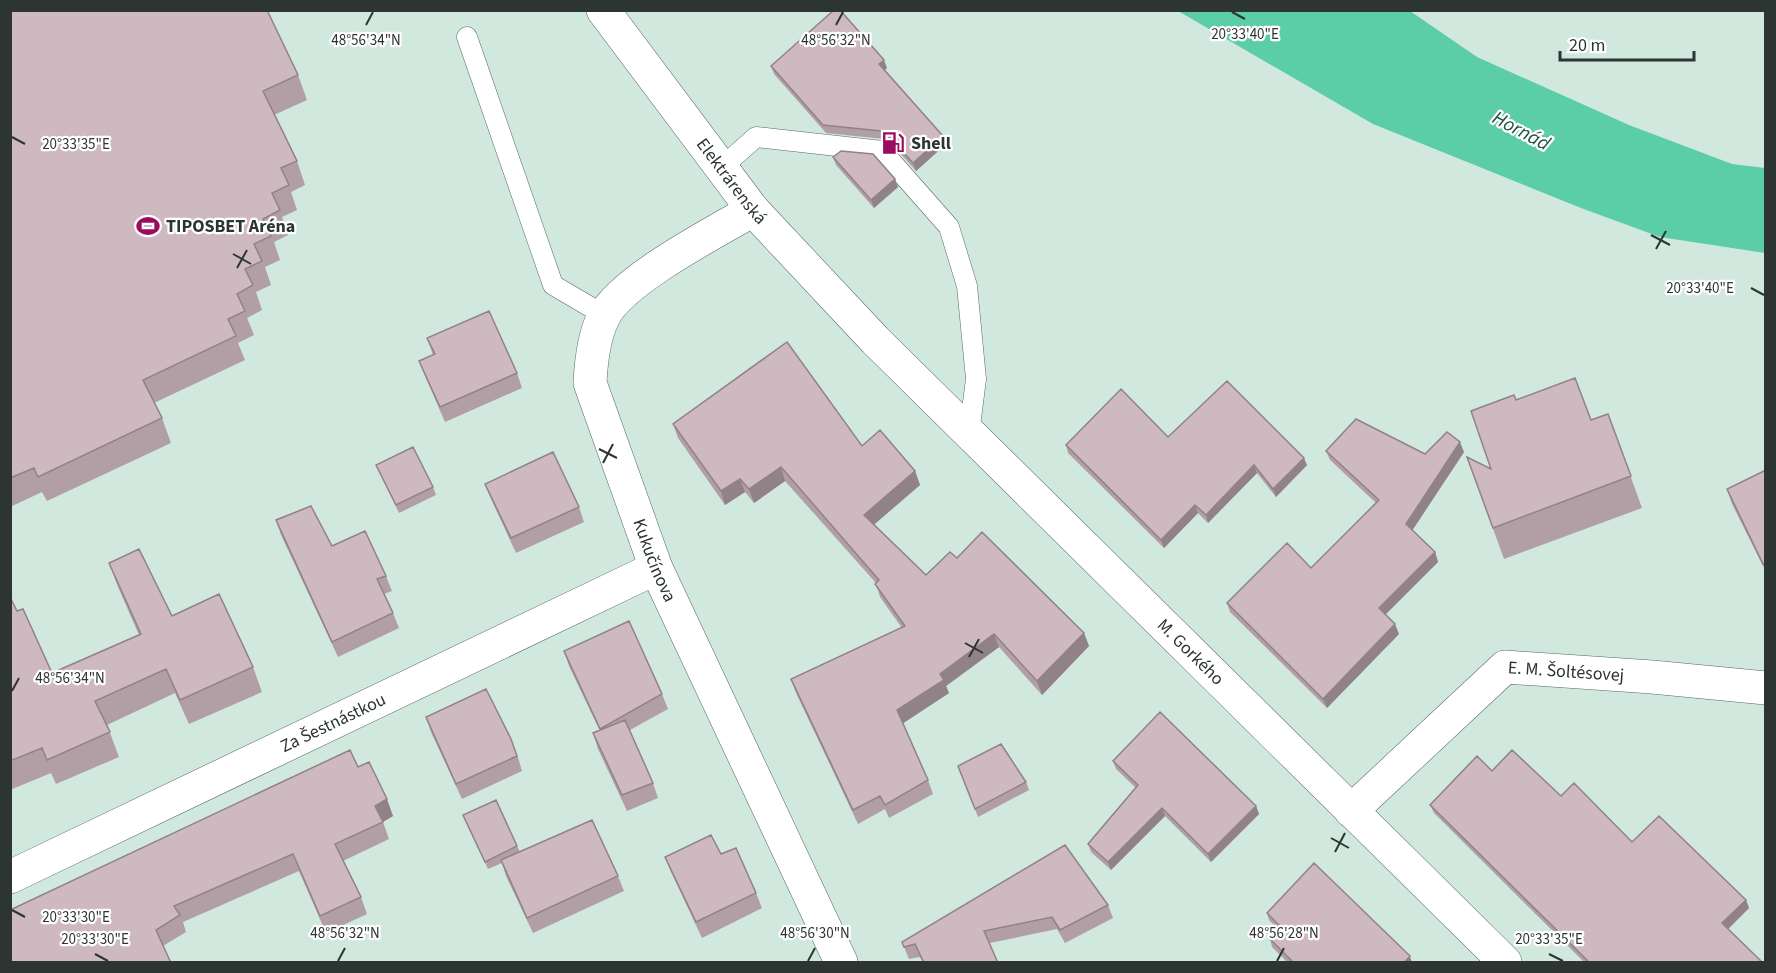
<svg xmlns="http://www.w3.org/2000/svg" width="1776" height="973" font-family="'Source Sans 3',sans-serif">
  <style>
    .water { fill: #5bcda7 }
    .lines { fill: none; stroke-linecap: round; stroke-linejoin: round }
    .lane-casing { stroke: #556961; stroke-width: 21 }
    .street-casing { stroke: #556961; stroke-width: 34 }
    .secondary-casing { stroke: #556961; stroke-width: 34 }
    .lane { stroke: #fff; stroke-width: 20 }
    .street { stroke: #fff; stroke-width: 33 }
    .secondary { stroke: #fff; stroke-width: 33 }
    .wall { fill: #b29fa6 }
    .shaded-wall { fill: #918287 }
    .building { fill: #cfb9c1; stroke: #918287; stroke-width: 1.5 }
    .ticks { fill: none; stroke: #2c3531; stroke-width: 2 }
    .labels { text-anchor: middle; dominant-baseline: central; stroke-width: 4.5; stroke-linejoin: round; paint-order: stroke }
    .poi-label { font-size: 18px; font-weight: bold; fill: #2c3531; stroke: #fff; text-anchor: start }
    .street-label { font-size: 18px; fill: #2c3531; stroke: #fff }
    .water-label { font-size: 20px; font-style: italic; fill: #235343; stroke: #fff }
    .ticks-label { font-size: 15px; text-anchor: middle; fill: #2c3531; stroke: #fff; stroke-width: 4.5; stroke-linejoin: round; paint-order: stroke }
  </style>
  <rect width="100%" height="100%" fill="#d1e8de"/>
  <path class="water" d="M 1178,11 L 1410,11 L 1477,57 L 1629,125 L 1732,164 L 1765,168 L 1765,253 L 1660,237 L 1581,208 L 1373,124 Z"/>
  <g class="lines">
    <g class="lane-casing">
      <path id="lane" d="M 467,37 L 553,285 L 604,315
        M 721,168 L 756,137 L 882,151 L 949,227 L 967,286 L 976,379 L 969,434"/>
    </g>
    <g class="street-casing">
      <g id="street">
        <path id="s1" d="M 753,210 C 717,231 622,280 604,316 C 594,335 591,363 590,383 L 656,568 L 841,962"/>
        <path id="s2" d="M 1351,811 L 1505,667 L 1652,677 L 1766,688"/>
        <path id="s3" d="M 10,877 L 656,568"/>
      </g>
    </g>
    <g class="secondary-casing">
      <g id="secondary">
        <path id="s4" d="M 603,10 L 753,210 L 875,340 L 1505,962"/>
      </g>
    </g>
    <use href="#lane" class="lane"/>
    <use href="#street" class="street"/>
    <use href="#secondary" class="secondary"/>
  </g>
  <path class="wall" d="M 10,10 L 298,75 L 307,100 L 274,115 L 297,161 L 305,185 L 291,192 L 297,210 L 282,217 L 288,235 L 274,242 L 280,260 L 265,267 L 271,285 L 256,292 L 262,310 L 247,318 L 254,335 L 238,343 L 245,360 L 154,403 L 162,418 L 171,443 L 47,501 L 42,492 L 10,507 Z
    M 771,66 L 887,68 L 885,70 L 943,136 L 946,144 L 916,171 L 891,143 L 884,139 L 826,133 L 774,74 Z
    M 833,157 L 895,179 L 898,187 L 874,208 L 836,165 Z
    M 427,338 L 517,373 L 522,388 L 445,422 L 425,376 L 419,361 L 433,355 Z
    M 1516,400 L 1591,420 L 1608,414 L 1642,508 L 1504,559 L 1467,457 L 1491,469 Z
    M 673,424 L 862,446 L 915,471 L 920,485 L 874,524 L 926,575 L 957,558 L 1084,633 L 1089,646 L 1042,695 L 999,647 L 946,686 L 949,693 L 903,723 L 928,780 L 933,794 L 889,818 L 885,809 L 858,824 L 796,693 L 791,679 L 902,628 L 880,597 L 876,583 L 785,481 L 754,503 L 745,492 L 725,505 L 678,438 Z
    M 1168,437 L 1307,465 L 1276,497 L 1257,473 L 1208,523 L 1198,513 L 1164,548 L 1068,453 L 1066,445 Z
    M 1326,451 L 1425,454 L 1464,452 L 1412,530 L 1435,552 L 1438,562 L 1385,615 L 1399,634 L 1327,708 L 1230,612 L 1227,603 L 1311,568 L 1376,503 L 1330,460 Z
    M 376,465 L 433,487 L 436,495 L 399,513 Z
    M 1766,470 L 1766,572 L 1732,504 L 1727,489 Z
    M 485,484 L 579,507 L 584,522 L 516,553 L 491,499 Z
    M 276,520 L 332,546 L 386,576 L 392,591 L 384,594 L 393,613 L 399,628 L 338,657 L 281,535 Z
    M 109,563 L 172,616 L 253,667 L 262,692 L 189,724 L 175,693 L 107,725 L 119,757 L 56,784 L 51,773 L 10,790 L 10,597 L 17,611 L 52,673 L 139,635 L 118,587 Z
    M 564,651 L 662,694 L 668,709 L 630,730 L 653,783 L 658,798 L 627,811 L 598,749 L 593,733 L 600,731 L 569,666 Z
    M 426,717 L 517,754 L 522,771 L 462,799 L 431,732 Z
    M 1113,761 L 1256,806 L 1259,814 L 1211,862 L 1165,816 L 1111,870 L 1091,852 L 1088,844 L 1136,788 L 1116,769 Z
    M 958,766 L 1026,782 L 1029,790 L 978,817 Z
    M 358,767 L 393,816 L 383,822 L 389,839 L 343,861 L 361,897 L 367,914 L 326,933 L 299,871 L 183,922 L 186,932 L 163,946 L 10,963 Z
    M 1492,771 L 1561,796 L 1632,842 L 1746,900 L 1749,908 L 1728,929 L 1763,963 L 1585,963 L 1434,813 L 1430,805 Z
    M 463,815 L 517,846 L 520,852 L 618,876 L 624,891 L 533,933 L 506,876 L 502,863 L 488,869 Z
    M 721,854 L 756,893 L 762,908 L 702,938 L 671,872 L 665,857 Z
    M 1108,905 L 1113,918 L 1065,943 L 1057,929 L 990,943 L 998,963 L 923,963 L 920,957 L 909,959 L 902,942 Z
    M 1267,913 L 1412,963 L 1288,963 L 1272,947 L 1270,939 L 1278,929 L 1269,920 Z"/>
  <path class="shaded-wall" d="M 884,60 L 887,68 L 882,72 L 879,64 Z
    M 943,136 L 946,144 L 916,171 L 913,163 Z
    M 895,179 L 898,187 L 874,208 L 871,200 Z
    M 1460,442 L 1464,452 L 1410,534 L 1406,524 Z
    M 1304,458 L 1307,465 L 1276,497 L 1273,489 Z
    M 1254,465 L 1257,473 L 1208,523 L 1206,515 Z
    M 781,467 L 785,481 L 754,503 L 749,489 Z
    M 915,471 L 920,485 L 869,529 L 864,515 Z
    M 740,479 L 745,492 L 725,505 L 721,491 Z
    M 1195,505 L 1198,513 L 1164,548 L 1161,540 Z
    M 1435,552 L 1438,562 L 1382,618 L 1379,608 Z
    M 1395,624 L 1399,634 L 1327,708 L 1323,699 Z
    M 1084,633 L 1089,646 L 1042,695 L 1037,681 Z
    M 994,634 L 999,647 L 946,686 L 949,693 L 902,724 L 897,710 L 940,674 Z
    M 387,799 L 393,816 L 381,823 L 375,806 Z
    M 1256,806 L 1259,814 L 1211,862 L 1208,854 Z
    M 1162,808 L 1165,816 L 1111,870 L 1108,862 Z
    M 1746,900 L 1749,908 L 1725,932 L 1722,923 Z
    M 1410,956 L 1412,963 L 1404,963 Z"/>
  <path class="building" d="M 10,10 L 267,10 L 298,75 L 263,91 L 297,161 L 281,168 L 289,185 L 272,193 L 280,210 L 263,219 L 271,236 L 254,244 L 262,261 L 245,269 L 253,285 L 237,294 L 245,311 L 228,319 L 236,336 L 143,380 L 162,418 L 38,477 L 34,468 L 10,478 Z
    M 834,10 L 840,10 L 884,60 L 879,64 L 943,136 L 913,163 L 888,135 L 881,131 L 823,125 L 771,66 Z
    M 841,151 L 873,154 L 895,179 L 871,200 L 833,157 Z
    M 489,311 L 517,373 L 440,407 L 419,361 L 435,354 L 427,338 Z
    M 787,342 L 862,446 L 880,430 L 915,471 L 864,515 L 926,575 L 950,552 L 957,558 L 982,532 L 1084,633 L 1037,681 L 994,634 L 940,674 L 944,680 L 897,710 L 928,780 L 885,805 L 880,796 L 853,810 L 791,679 L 905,626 L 875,584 L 879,580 L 781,467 L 749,489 L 740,479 L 721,491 L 673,424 Z
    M 1575,378 L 1591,420 L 1608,414 L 1631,476 L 1493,528 L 1467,457 L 1491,469 L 1471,411 L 1514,395 L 1516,400 Z
    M 1227,381 L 1304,458 L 1273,489 L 1254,465 L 1206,515 L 1195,505 L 1161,540 L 1066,445 L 1121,389 L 1168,437 Z
    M 1356,419 L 1425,454 L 1447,432 L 1460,442 L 1406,524 L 1435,552 L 1379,608 L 1395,624 L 1323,699 L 1227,603 L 1287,543 L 1311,568 L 1379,500 L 1326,451 Z
    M 413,447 L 433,487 L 396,505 L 376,465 Z
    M 553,452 L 579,507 L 511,538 L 485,484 Z
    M 1766,470 L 1766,563 L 1763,564 L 1727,489 Z
    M 311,506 L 332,546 L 365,531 L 386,576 L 377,579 L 393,613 L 332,642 L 276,520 Z
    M 139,549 L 172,616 L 219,594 L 253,667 L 180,700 L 166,669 L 95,701 L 110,732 L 47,760 L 42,748 L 10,761 L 10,597 L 17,611 L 23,609 L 52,673 L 141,634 L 109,563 Z
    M 629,621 L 662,694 L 600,729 L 564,651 Z
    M 486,689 L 511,739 L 517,756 L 456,784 L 426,717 Z
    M 1160,712 L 1256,806 L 1208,854 L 1162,808 L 1108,862 L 1088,844 L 1138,785 L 1113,761 Z
    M 625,720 L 653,783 L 622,795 L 593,733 Z
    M 1001,744 L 1026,782 L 975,809 L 958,766 Z
    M 350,750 L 358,767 L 369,762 L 387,799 L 375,806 L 383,822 L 335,844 L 361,897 L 320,916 L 293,854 L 174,906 L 180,915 L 156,930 L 171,963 L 10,963 L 10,910 Z
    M 1512,750 L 1561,796 L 1574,783 L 1632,842 L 1659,816 L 1746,900 L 1722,923 L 1763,963 L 1590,963 L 1430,805 L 1477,756 L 1492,771 Z
    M 496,800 L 517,846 L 485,862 L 463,815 Z
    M 592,820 L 618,876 L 527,918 L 501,860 Z
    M 711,835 L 721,854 L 736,848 L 756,893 L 696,922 L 665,857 Z
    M 1065,845 L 1108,905 L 1060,930 L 1052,917 L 984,931 L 998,963 L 924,963 L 915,944 L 904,947 L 902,942 Z
    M 1314,863 L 1410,956 L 1404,963 L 1294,963 L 1270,939 L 1280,926 L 1267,913 Z"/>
  <path class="ticks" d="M 1232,12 L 1245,19M 366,25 L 373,12M 836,25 L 843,12M 12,137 L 25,144M 1651,235 L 1670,245M 1656,249 L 1666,231M 233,254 L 251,264M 237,268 L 247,250M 1751,288 L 1764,295M 599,449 L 617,458M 603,463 L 613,444M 965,643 L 983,653M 969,657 L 979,639M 12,691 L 19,678M 1331,838 L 1349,848M 1335,852 L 1345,833M 12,910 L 25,917M 95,954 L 108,961M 1549,954 L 1563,961M 338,961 L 345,948M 808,961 L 815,948M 1277,961 L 1284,948"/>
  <defs>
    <g id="fuel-bare" transform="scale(1.8)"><path d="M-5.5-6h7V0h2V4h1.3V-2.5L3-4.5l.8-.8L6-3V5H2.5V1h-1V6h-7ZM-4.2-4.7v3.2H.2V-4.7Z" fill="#9a0d5e" stroke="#fff" stroke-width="2.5" paint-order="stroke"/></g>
    <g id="stadium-bare" transform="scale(1.8)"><path d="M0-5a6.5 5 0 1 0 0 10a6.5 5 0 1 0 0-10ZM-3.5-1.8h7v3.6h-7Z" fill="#9a0d5e" stroke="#fff" stroke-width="2.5" paint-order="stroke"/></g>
  </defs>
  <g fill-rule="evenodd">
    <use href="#fuel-bare" x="893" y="143"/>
    <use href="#stadium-bare" x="148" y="226"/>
  </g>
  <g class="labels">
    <g class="poi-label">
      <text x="911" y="143">Shell</text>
      <text x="166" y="226">TIPOSBET Aréna</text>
    </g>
    <g class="street-label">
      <text stroke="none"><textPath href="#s4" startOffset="214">Elektrárenská</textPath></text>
      <text stroke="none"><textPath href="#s1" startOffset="442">Kukučínova</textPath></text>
      <text stroke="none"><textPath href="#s4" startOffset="872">M. Gorkého</textPath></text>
      <text stroke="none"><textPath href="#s2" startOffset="272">E. M. Šoltésovej</textPath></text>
      <text stroke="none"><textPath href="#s3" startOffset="358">Za Šestnástkou</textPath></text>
    </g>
    <g class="water-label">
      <text transform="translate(1521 131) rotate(28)">Hornád</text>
    </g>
  </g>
  <g class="ticks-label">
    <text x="1245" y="39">20°33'40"E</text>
    <text x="366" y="45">48°56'34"N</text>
    <text x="836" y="45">48°56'32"N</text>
    <text x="76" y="149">20°33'35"E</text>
    <text x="1700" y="293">20°33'40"E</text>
    <text x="70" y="683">48°56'34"N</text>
    <text x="76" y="922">20°33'30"E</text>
    <text x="345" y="938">48°56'32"N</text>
    <text x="815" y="938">48°56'30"N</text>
    <text x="1284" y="938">48°56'28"N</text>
    <text x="95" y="944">20°33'30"E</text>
    <text x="1549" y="944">20°33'35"E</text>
  </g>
  <rect width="1776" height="973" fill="none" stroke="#2c3531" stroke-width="24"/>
  <path d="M1560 51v9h134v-9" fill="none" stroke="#2c3531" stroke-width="3"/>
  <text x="1569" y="51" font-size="18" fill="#2c3531" stroke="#ffffff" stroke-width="4.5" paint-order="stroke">20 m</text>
</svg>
